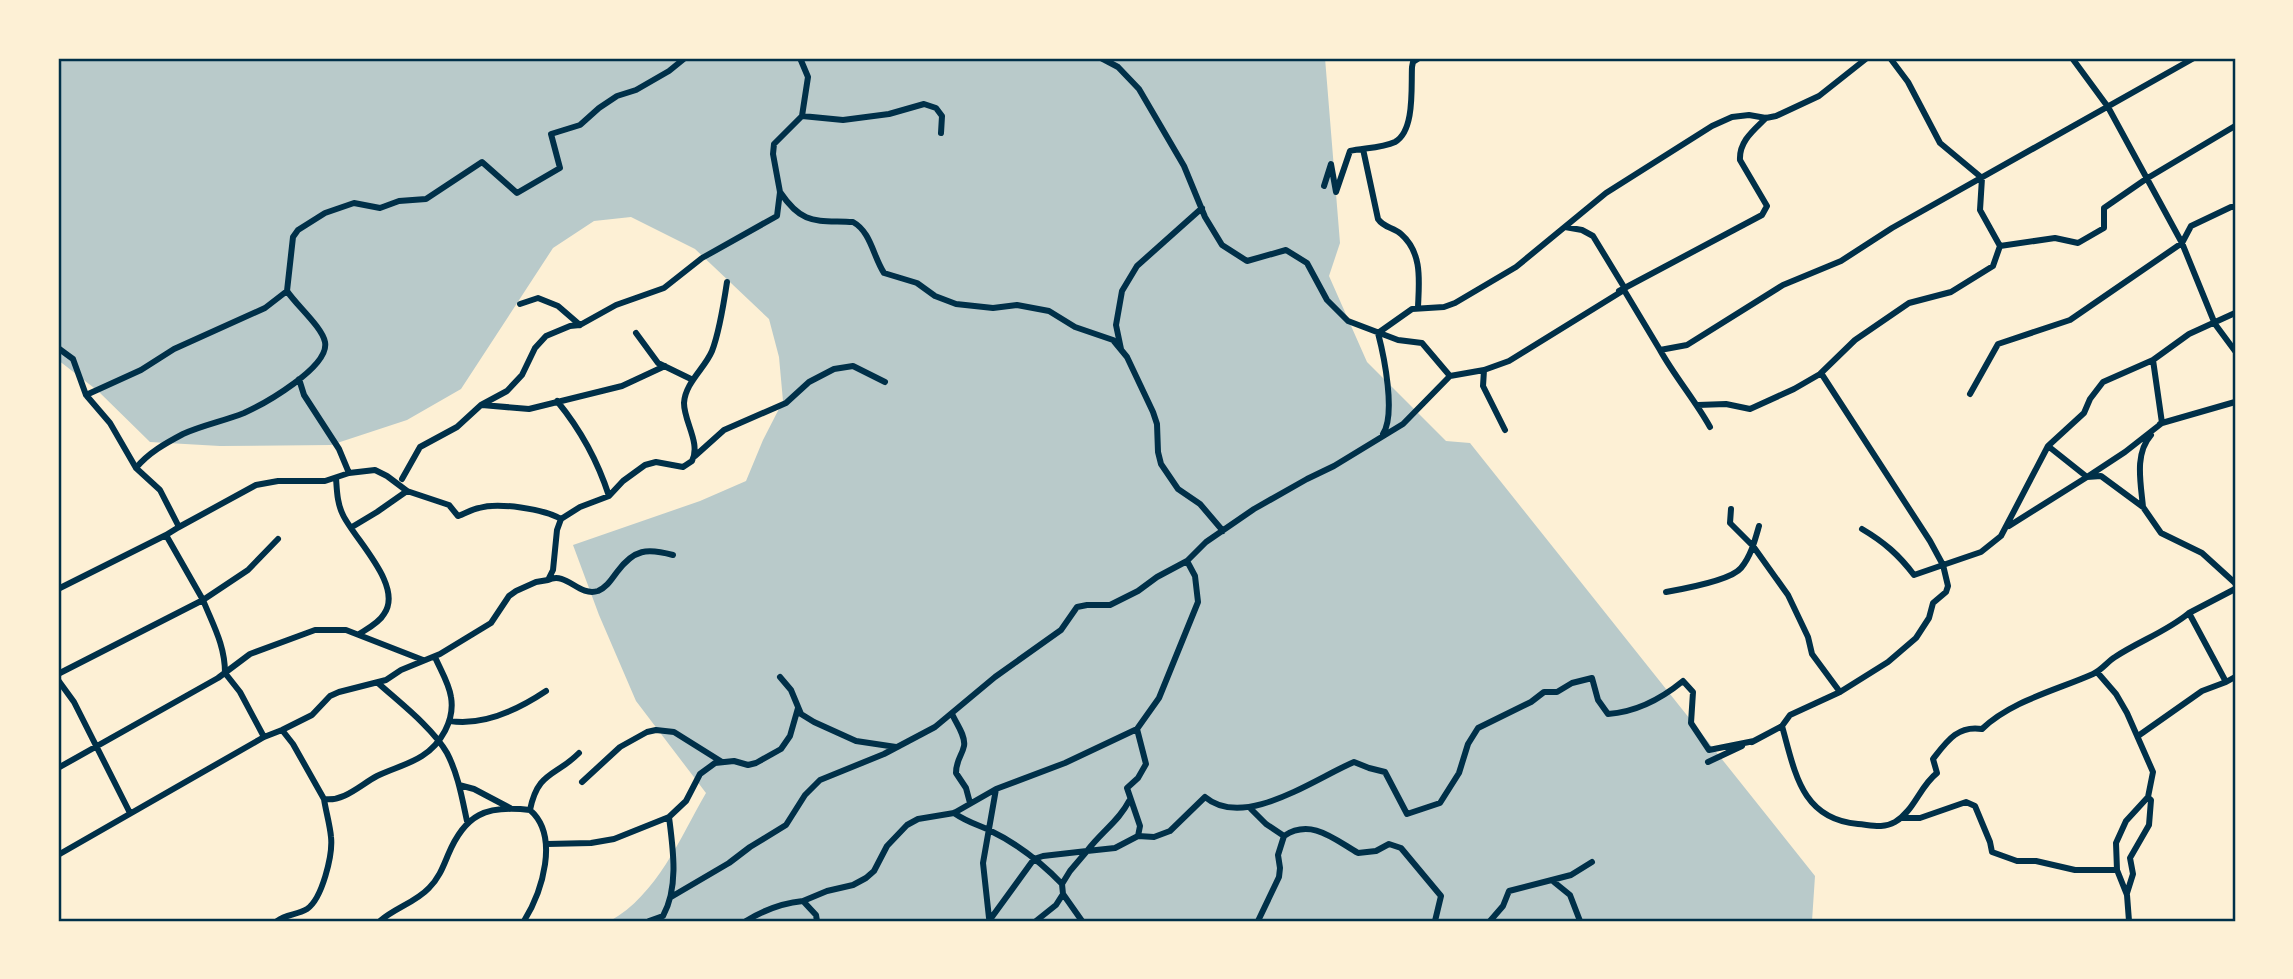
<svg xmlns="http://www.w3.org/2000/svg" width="2293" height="979" font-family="Manrope,sans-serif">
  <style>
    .green { fill: #b9caca }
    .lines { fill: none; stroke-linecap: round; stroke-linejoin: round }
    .minor { stroke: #003049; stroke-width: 6 }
    .neatline { fill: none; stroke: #003049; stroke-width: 2.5 }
  </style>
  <rect width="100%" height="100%" fill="#fdf0d5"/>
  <path class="green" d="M 58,58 L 1325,58 L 1340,243 L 1329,276 L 1367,362 L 1446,441 L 1470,443 L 1815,876 L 1812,921 L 610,921 C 657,895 680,838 706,793 L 636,701 L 599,615 L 573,545 L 700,501 L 746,481 L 763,440 L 783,401 L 779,357 L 769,319 L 695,249 L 631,217 L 594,221 L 553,248 L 461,389 L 407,420 L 331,445 L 220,446 L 150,442 L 98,391 L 58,360 Z"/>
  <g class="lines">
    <path class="minor" d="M 1101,58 L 1118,67 L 1139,89 L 1184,166 L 1205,217 L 1222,245 L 1247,261 L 1286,250 L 1307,263 L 1327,300 L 1348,321 L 1398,340 L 1422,343 L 1450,376
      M 1890,58 L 1908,82 L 1940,143 L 1982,178 L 1980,210 L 2000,246 L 2055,238 L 2078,243 L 2104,228 L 2104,208 L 2146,179 L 2235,126
      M 2072,58 L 2108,107 L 2182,243 L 2215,324 L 2235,351
      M 802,116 L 843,120 L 889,114 L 924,104 L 936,108 L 942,116 L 941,133
      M 1363,149 L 1378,219 C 1384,228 1393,227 1401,234 C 1423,253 1419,282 1418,307
      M 1324,186 L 1331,164 L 1336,192 L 1350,151 C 1364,148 1382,148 1395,142 C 1415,131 1411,87 1412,67 L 1413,62 L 1419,58
      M 780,192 C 803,226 816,220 853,222 C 871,232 873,256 884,273 L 917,283 L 935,296 L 956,304 L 993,308 L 1017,305 L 1049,311 L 1075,327 L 1113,340 L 1127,357 L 1153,412 L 1157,424 L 1158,452 L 1161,464 L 1178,489 L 1200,504 L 1223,531
      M 1565,227 L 1582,230 L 1593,236 L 1624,287
      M 1619,291 L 1762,215 L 1767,206 L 1740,160 C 1739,141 1754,130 1766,118
      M 520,304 L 538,298 L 558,306 L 580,325
      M 636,333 L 658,363 L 693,380
      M 58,348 L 73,359 L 86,395 L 110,423 L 136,468 L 160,490 L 179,527 L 166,535 L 203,600 L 58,674
      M 1121,349 L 1116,325 L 1122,291 L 1137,266 L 1202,208
      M 1660,350 C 1675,377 1695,400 1710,427
      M 1484,370 L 1483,386 L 1505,430
      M 1821,373 L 1930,541 L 1943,565 L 1914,575 C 1899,555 1884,542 1862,529
      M 299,379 L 304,395 L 339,449 L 349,473
      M 1970,394 L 1998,344 L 2070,320 L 2182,243 L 2191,226 L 2231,207 L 2235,207
      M 86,395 L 141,370 L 174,349 L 265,308 L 287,291 L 293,237 L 298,230 L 325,213 L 354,203 L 380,208 L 399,201 L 426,199 L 482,162 L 517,193 L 560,168 L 551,134 L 580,125 L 599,108 L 617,96 L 636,90 L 669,71 L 685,58
      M 557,401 C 580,429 598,462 609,496
      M 482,405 L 529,409 L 622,386 L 665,366
      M 1698,405 L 1726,404 L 1750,409 L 1794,389 L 1820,374 L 1855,340 L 1909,303 L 1951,292 L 1993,266 L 2000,246
      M 2160,424 L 2162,423 L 2153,360 L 2189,334 L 2235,313
      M 1383,434 C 1396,414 1384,356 1378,333 L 1412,309 L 1444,307 L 1455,303 L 1516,267 L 1606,193 L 1712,126 L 1732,117 L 1749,115 L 1766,118 L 1776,116 L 1819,96 L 1867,58
      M 2048,446 L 2087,477 L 2101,476 L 2143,507 L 2161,533 L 2202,553 L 2235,583
      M 695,456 L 724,430 L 786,403 L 809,382 L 834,369 L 853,366 L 885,382
      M 136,468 C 148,453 166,443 183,434 C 203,425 224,421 244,413 C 264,404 330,367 325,342 C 322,327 297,306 287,291
      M 336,478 C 337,491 337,503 343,515 C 355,540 404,586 384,614 C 379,623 367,629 359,634
      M 402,479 L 420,447 L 457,427 L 481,405 L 507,391 L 522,375 L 535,348 L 546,336 L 570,326 L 580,325 L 616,305 L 664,288 L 702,258 L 777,216 L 780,192 L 773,154 L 774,144 L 802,116 L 808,77 L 800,58
      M 2143,507 C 2141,484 2134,454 2151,435
      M 1731,509 L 1730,523 L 1753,546 L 1788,595 L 1808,637 L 1812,654 L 1840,692
      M 2009,526 L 2087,477 L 2125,452 L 2162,423 L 2235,402
      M 179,527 L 256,485 L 278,481 L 325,481 L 349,473 L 375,470 L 387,476 L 407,491 L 449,505 L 458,516 C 465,514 472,509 479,508 C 498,502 544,509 561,519
      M 352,527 L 377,512 L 407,491
      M 548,580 C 567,571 578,597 598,591 C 607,587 611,580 617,572 C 634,549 647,548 673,555
      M 58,589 L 166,535
      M 1666,592 C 1683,589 1731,580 1741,568 C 1751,556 1755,540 1759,526
      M 2097,672 L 2116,694 L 2127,713 L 2153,772 L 2148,797 L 2126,821 L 2116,843 L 2117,870 L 2127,895 L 2129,921
      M 780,677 L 791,690 L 801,714 L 814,722 L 856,741 L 896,747
      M 58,680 L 74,702 L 130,813
      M 2226,682 L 2235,677
      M 378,683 C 399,702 433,728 447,753 C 458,774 462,798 467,821
      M 952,714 C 956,723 966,736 964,746 C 962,756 956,760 956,773 L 966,788 L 970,803
      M 450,721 C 483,726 519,709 546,691
      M 1782,726 C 1795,772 1801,819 1858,824 C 1871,825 1883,829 1895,822 C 1914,811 1920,786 1937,773 L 1933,759 C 1947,741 1958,725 1982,729 C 2011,701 2057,690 2093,674 C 2102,670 2107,662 2115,657 C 2139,641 2166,632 2189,613
      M 282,730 L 293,744 L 324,799 C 344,802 360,785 377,776 C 391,769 408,765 422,756 C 441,744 455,720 451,697 C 449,683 440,669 435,657
      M 2138,736 L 2202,691 L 2226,682 L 2189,613 L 2235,589
      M 264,737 L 240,692 L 225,673 C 225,645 213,625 203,600 L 248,570 L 278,539
      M 1752,742 L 1782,726 L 1790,715 L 1840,692 L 1888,662 L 1916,638 L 1929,618 L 1933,603 L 1946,592 L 1948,586 L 1943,565 L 1981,552 L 2001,536 L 2048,446 L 2084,413 L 2090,399 L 2103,382 L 2153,360
      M 1708,762 L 1742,746
      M 58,768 L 218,678 L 250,654 L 315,630 L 346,630 L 423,660
      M 582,782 L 620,747 L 647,732 L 656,730 L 674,732 L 722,762
      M 459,785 L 474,789 L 510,808
      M 1251,809 L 1266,824 L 1284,836 L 1278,855 L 1280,868 L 1279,877 L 1258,921
      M 954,813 C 967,822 976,824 989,830 C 1016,843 1042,863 1062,884 L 1063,894 L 1082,921
      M 1901,818 L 1920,818 L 1966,802 L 1975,806 L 1990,842 L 1992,852 L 2017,861 L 2036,861 L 2075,870 L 2117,870
      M 1138,836 L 1140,826 L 1127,788 L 1138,778 L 1146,764 L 1137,729 L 1159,698 L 1198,602 L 1195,576 L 1187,561
      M 1284,836 C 1311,818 1334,839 1358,853 L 1376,851 L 1389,844 L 1401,848 L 1441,896 L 1435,921
      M 547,844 L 591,843 L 614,839 L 669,817
      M 58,855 L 264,737 L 282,730 L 312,715 L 330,696 L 339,692 L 386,680 L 401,670 L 440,654 L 491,623 L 509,596 L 516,591 L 536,582 L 548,580 L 553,570 L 557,530 L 561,519 L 580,507 L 609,496 L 623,481 L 645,465 L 656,462 L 683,467 L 692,461 C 701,443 684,422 684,403 C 685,383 705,368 712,351 C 719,333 724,302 727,282
      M 1554,882 L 1570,895 L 1580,921
      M 1062,884 L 1070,871 L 1087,851 L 1115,848 L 1138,836 L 1154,837 L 1170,831 L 1205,797 C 1244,830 1314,779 1354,762 L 1369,768 L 1385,772 L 1407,814 L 1440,803 L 1459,773 L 1468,744 L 1478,728 L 1531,702 L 1544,692 L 1557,692 L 1572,683 L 1592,678 L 1598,700 L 1608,714 C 1637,712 1661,699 1683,681 L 1693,692 L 1691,723 L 1709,750 L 1754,741
      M 2127,893 L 2133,874 L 2130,858 L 2149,825 L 2151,800 L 2148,797
      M 671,897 L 729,863 L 750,847 L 786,825 L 805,795 L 820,780 L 884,754 L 935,727 L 995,677 L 1061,630 L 1077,607 L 1087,605 L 1110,605 L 1138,591 L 1157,577 L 1187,561 L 1206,542 L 1254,509 L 1307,479 L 1334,466 L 1403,424 L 1450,376 L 1484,370 L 1509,361 L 1624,290 L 1660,350 L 1687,345 L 1783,285 L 1841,261 L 1892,228 L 2194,58
      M 989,918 L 983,863 L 996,789
      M 277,921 C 286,914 297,915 307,909 C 322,899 333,855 331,837 C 330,825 326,812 324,799
      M 380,921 C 395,908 416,902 429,888 C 439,878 443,867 448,855 C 465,814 486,805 530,810 C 538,771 555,777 579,753
      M 524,921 C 542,892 560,836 530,810
      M 649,921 L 663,916 C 679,887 673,849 669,817 L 686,801 L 700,774 L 715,763 L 734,761 L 748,765 L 756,763 L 781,749 L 790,736 L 798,708
      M 746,921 C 764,910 782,903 803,901
      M 817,921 L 816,915 L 803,901 L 827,891 L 853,885 L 866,878 L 874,871 L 887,846 L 907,825 L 918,819 L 954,813 L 996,789 L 1065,763 L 1137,729
      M 989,921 L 1034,859 L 1043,856 L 1087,851 C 1101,832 1119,821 1129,801
      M 1036,921 L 1056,905 L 1063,894
      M 1490,921 L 1503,906 L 1509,891 L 1571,875 L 1592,862"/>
  </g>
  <rect width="2293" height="979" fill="none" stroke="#fdf0d5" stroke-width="119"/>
  <rect x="60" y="60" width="2174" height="860" class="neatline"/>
</svg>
